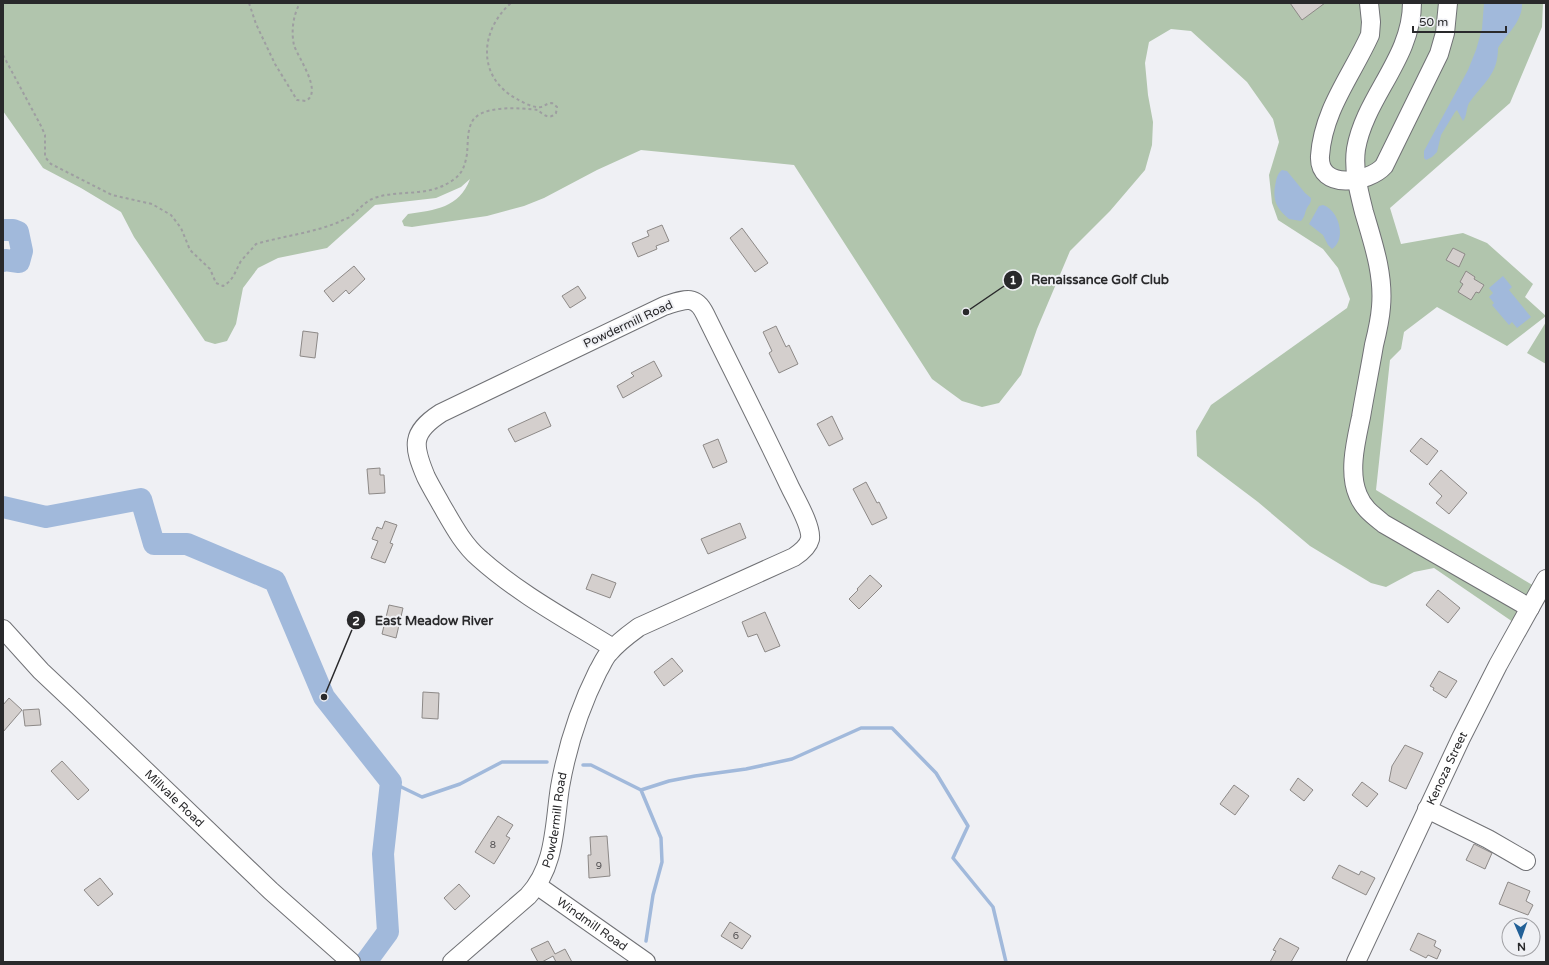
<svg xmlns="http://www.w3.org/2000/svg" width="1549" height="965" font-family="'Varela Round',sans-serif">
  <style>
    .green { fill: #b1c5ad }
    .water { fill: #a1b9db }
    .lines { fill: none; stroke-linecap: round; stroke-linejoin: round }
    .stream { stroke: #a1b9db; stroke-width: 3.5 }
    .river { stroke: #a1b9db; stroke-width: 22 }
    .building { fill: #d4cfcd; stroke: #8d8987 }
    .minor-casing { stroke: #707175; stroke-width: 20 }
    .path { stroke: #9e9ea1; stroke-width: 2; stroke-dasharray: 3 3; stroke-linecap: butt }
    .minor { stroke: #fff; stroke-width: 18 }
    .labels { text-anchor: middle; dominant-baseline: central; stroke-width: 4; stroke-linejoin: round; paint-order: stroke }
    .number-label { font-size: 10px; fill: #545254 }
    .street-label { font-size: 12px; fill: #29292b; stroke: #eff0f4 }
    .leader { fill: none; stroke: #29292b; stroke-width: 1.5 }
    .callout-dot { fill: #29292b; stroke: #eff0f4; stroke-width: 1.5 }
    .mark-label { font-size: 12px; text-anchor: middle; font-weight: bold; fill: #fff }
    .callout-label { font-size: 13px; text-anchor: middle; font-weight: bold; fill: #29292b; stroke: #eff0f4; stroke-width: 4; stroke-linejoin: round; paint-order: stroke }
  </style>
  <rect width="100%" height="100%" fill="#eff0f4"/>
  <path class="green" d="M 3,3 L 1543,3 L 1542,27 L 1510,103 L 1390,208 L 1401,244 L 1463,233 L 1487,243 L 1533,284 L 1525,297 L 1546,316 L 1507,346 L 1437,307 L 1404,332 L 1401,349 L 1390,360 L 1376,490 L 1534,586 L 1513,622 L 1434,568 L 1414,572 L 1386,587 L 1371,583 L 1310,546 L 1258,502 L 1197,456 L 1196,431 L 1211,405 L 1347,308 L 1350,299 L 1338,268 L 1323,249 L 1278,220 L 1272,203 L 1269,175 L 1279,142 L 1273,119 L 1247,82 L 1191,31 L 1171,29 L 1149,42 L 1145,63 L 1148,95 L 1153,122 L 1152,145 L 1145,170 L 1110,211 L 1070,251 L 1037,329 L 1021,375 L 999,403 L 982,407 L 962,401 L 932,379 L 794,165 L 641,150 L 597,170 L 544,198 L 524,206 L 487,216 L 425,225 L 412,227 L 404,226 L 402,221 L 408,214 C 435,210 459,208 470,179 L 461,187 L 436,198 L 375,205 L 327,248 L 278,258 L 258,268 L 243,288 L 236,324 L 227,341 L 215,344 L 205,341 L 134,237 L 121,212 L 81,188 L 43,168 L 3,111 Z
    M 1546,322 L 1546,364 L 1527,353 Z"/>
  <path class="water" d="M 1484,3 L 1522,3 C 1523,21 1507,34 1498,48 C 1498,75 1483,83 1469,103 C 1466,109 1467,116 1463,121 L 1457,110 L 1455,112 L 1441,135 L 1437,152 L 1432,157 L 1426,160 L 1424,158 L 1424,151 L 1468,70 L 1476,50 L 1482,29 Z
    M 1282,170 L 1287,171 L 1305,193 L 1311,198 C 1311,204 1309,204 1307,208 C 1304,214 1306,215 1301,221 L 1289,219 C 1275,207 1272,199 1276,181 C 1277,177 1278,173 1282,170 Z
    M 1323,205 C 1339,210 1347,239 1332,249 L 1328,245 L 1323,235 L 1309,224 L 1319,206 Z
    M 1503,276 L 1512,287 L 1509,290 L 1531,317 L 1517,328 L 1512,322 L 1509,325 L 1492,305 L 1494,303 L 1489,297 L 1493,293 L 1489,288 Z"/>
  <g class="lines">
    <path class="stream" d="M 583,765 L 591,765 L 641,790 L 669,781 L 695,776 L 746,769 L 792,759 L 861,728 L 892,728 L 936,773 L 968,826 L 953,858 L 993,907 L 1006,962
      M 391,782 L 422,797 L 460,784 L 502,762 L 547,762
      M 641,790 L 661,838 L 662,862 L 653,895 L 646,941"/>
    <path class="river" d="M 3,230 L 13,230 L 18,232 L 22,251 L 19,262 L 5,260 L 3,261
      M 3,507 L 46,517 L 141,499 L 154,544 L 187,544 L 275,581 L 324,697 L 391,782 L 383,854 L 388,932 L 366,962"/>
  </g>
  <path class="building" d="M 1290,3 L 1325,3 L 1302,20 Z
    M 662,225 L 669,241 L 656,246 L 657,249 L 638,257 L 632,243 L 649,236 L 647,231 Z
    M 742,228 L 768,263 L 755,272 L 730,238 Z
    M 1453,248 L 1465,254 L 1459,267 L 1446,260 Z
    M 354,266 L 365,279 L 349,294 L 346,290 L 333,302 L 324,291 Z
    M 1466,271 L 1475,277 L 1474,279 L 1484,285 L 1479,293 L 1476,292 L 1471,300 L 1458,292 L 1463,284 L 1460,282 Z
    M 578,286 L 586,298 L 570,308 L 562,296 Z
    M 776,326 L 786,347 L 789,345 L 798,364 L 779,373 L 769,353 L 772,351 L 763,332 Z
    M 303,331 L 318,333 L 315,358 L 300,356 Z
    M 654,361 L 662,376 L 623,398 L 617,386 L 634,376 L 631,373 Z
    M 545,412 L 551,426 L 515,442 L 508,429 Z
    M 832,416 L 843,439 L 829,446 L 817,424 Z
    M 1421,438 L 1438,451 L 1427,465 L 1410,451 Z
    M 718,439 L 727,462 L 713,468 L 703,445 Z
    M 380,468 L 380,475 L 384,475 L 385,493 L 369,494 L 367,469 Z
    M 1441,470 L 1467,493 L 1449,514 L 1436,503 L 1442,496 L 1429,484 Z
    M 866,482 L 877,503 L 879,502 L 887,518 L 872,525 L 853,489 Z
    M 385,521 L 397,525 L 390,543 L 393,544 L 385,563 L 371,558 L 378,541 L 372,539 L 377,527 L 382,529 Z
    M 740,523 L 746,538 L 708,554 L 701,539 Z
    M 592,574 L 616,583 L 610,598 L 586,589 Z
    M 870,575 L 882,586 L 859,609 L 849,599 L 858,590 L 857,589 Z
    M 1438,590 L 1460,608 L 1448,623 L 1426,605 Z
    M 389,605 L 403,608 L 396,638 L 382,634 Z
    M 765,612 L 780,646 L 765,652 L 757,634 L 748,637 L 742,622 Z
    M 672,658 L 683,671 L 664,686 L 654,672 Z
    M 1439,671 L 1457,681 L 1446,698 L 1433,690 L 1434,688 L 1430,686 Z
    M 423,692 L 439,693 L 438,719 L 422,718 Z
    M 9,698 L 22,710 L 3,732 L 3,705 Z
    M 39,709 L 41,725 L 25,726 L 23,710 Z
    M 1405,745 L 1423,753 L 1406,789 L 1389,781 L 1392,766 Z
    M 62,761 L 89,790 L 78,800 L 51,771 Z
    M 1298,778 L 1313,790 L 1304,801 L 1290,790 Z
    M 1362,782 L 1378,794 L 1367,807 L 1352,795 Z
    M 1234,785 L 1249,796 L 1235,815 L 1220,804 Z
    M 498,816 L 513,825 L 506,836 L 510,838 L 494,864 L 475,852 Z
    M 607,836 L 610,876 L 589,878 L 588,855 L 591,855 L 590,837 Z
    M 1474,844 L 1492,853 L 1485,869 L 1466,860 Z
    M 1339,865 L 1359,875 L 1361,871 L 1375,878 L 1366,895 L 1332,878 Z
    M 100,878 L 113,894 L 98,906 L 84,890 Z
    M 1508,882 L 1530,891 L 1526,901 L 1533,905 L 1528,915 L 1499,904 Z
    M 459,884 L 470,896 L 455,910 L 444,898 Z
    M 730,922 L 751,936 L 742,949 L 721,936 Z
    M 1418,933 L 1436,941 L 1434,946 L 1441,950 L 1437,959 L 1428,955 L 1426,958 L 1410,950 Z
    M 1280,938 L 1299,948 L 1291,962 L 1270,962 L 1276,951 L 1273,950 Z
    M 548,941 L 555,954 L 565,949 L 572,962 L 556,962 L 553,956 L 542,962 L 538,962 L 531,949 Z"/>
  <g class="lines">
    <g class="minor-casing">
      <g id="minor">
        <path d="M 1369,3 L 1371,22 L 1370,35 C 1352,75 1323,110 1320,156 C 1318,191 1369,183 1384,166 L 1439,54 L 1445,33 L 1448,3"/>
        <path d="M 1412,3 C 1412,58 1365,97 1356,149 C 1353,170 1359,192 1364,212 C 1373,243 1384,274 1381,307 C 1380,320 1377,333 1374,345 C 1370,369 1365,393 1361,417 C 1356,441 1348,472 1358,495 C 1363,508 1373,515 1384,524 L 1530,608"/>
        <path id="s1" d="M 3,629 L 41,671 L 75,703 L 271,891 L 351,962"/>
        <path d="M 1427,809 L 1488,839 L 1526,861"/>
        <path id="s2" d="M 538,886 L 646,962"/>
        <path id="s3" d="M 452,962 L 528,896 C 556,866 554,825 560,787 C 567,747 580,707 598,671 C 602,665 604,658 609,653 C 618,642 628,635 639,627 L 794,557 C 800,553 808,547 810,539 C 812,526 795,498 789,485 C 762,428 733,371 705,314 C 695,293 683,300 664,306 L 441,413 C 410,433 413,446 426,477 C 431,487 437,497 442,506 C 453,525 463,544 479,558 C 519,594 568,620 613,648"/>
        <path id="s4" d="M 1356,962 L 1461,738 L 1498,665 L 1546,579"/>
      </g>
    </g>
    <path class="path" d="M 249,3 L 256,24 L 275,64 L 297,100 L 306,101 C 323,91 298,58 294,45 C 291,32 293,15 300,3
      M 3,55 L 41,126 L 45,135 L 45,157 L 51,164 L 112,195 L 152,204 L 171,215 L 181,228 L 190,250 L 210,269 L 216,283 L 223,286 C 234,280 235,271 241,261 C 246,255 251,250 256,244 C 283,236 313,233 339,222 C 342,220 346,219 350,217 C 358,211 364,202 374,198 C 401,189 428,198 453,180 C 463,173 465,165 467,154 C 468,145 467,133 471,124 C 478,104 521,108 538,110 C 543,115 550,120 556,113 L 557,107 L 552,103 C 547,103 545,106 541,107 C 533,108 524,103 517,99 C 477,78 479,31 511,3"/>
    <use href="#minor" class="minor"/>
  </g>
  <g class="labels">
    <g class="number-label">
      <text x="493" y="845">8</text>
      <text x="599" y="866">9</text>
      <text x="736" y="936">6</text>
    </g>
    <g class="street-label">
      <text transform="translate(628 324) rotate(-25)">Powdermill Road</text>
      <text stroke="none"><textPath href="#s4" startOffset="214">Kenoza Street</textPath></text>
      <text stroke="none"><textPath href="#s1" startOffset="241">Millvale Road</textPath></text>
      <text stroke="none"><textPath href="#s3" startOffset="183">Powdermill Road</textPath></text>
      <text stroke="none"><textPath href="#s2" startOffset="66">Windmill Road</textPath></text>
    </g>
  </g>
  <path class="leader" d="M966 312L1013 280M324 697L356 620"/>
  <g class="callout-dot">
    <circle cx="966" cy="312" r="4"/>
    <circle cx="324" cy="697" r="4"/>
    <circle cx="1013" cy="280" r="10"/>
    <circle cx="356" cy="620" r="10"/>
  </g>
  <g class="mark-label">
    <text x="1013" y="284">1</text>
    <text x="356" y="625">2</text>
  </g>
  <g class="callout-label">
    <text x="1100" y="284">Renaissance Golf Club</text>
    <text x="434" y="625">East Meadow River</text>
  </g>
  <rect width="1549" height="965" fill="none" stroke="#29292b" stroke-width="8"/>
  <g transform="translate(1521 937) rotate(178)"><circle r="19" fill="#eff0f4" stroke="#a0a0a4"/>
  <path d="M0-3L7 15L0 10L-7 15Z" fill="#226097"/>
  <text y="-6" font-size="11" font-weight="bold" text-anchor="middle" fill="#29292b">N</text>
  </g>
  <path d="M1413 26v6h93v-6" fill="none" stroke="#29292b" stroke-width="2"/>
  <text x="1419" y="26" font-size="12" fill="#29292b" stroke="#eff0f4" stroke-width="3" paint-order="stroke">50 m</text>
</svg>
